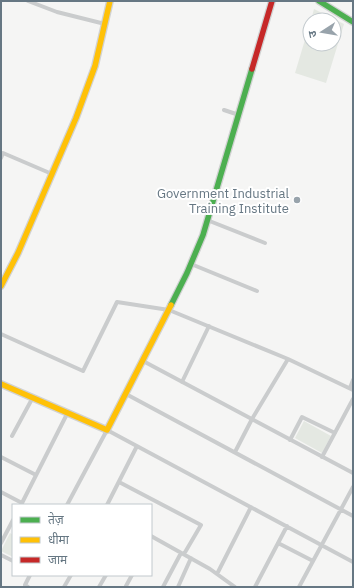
<svg xmlns="http://www.w3.org/2000/svg" width="354" height="588" font-family="'IBM Plex Sans','Noto Sans Devanagari',sans-serif">
  <style>
    .green { fill: #e4e8e2 }
    .lines { fill: none; stroke-linecap: round; stroke-linejoin: round }
    .fast-casing { stroke: #d1d2d2; stroke-width: 8 }
    .slow-casing { stroke: #d1d2d2; stroke-width: 8 }
    .jam-casing { stroke: #d1d2d2; stroke-width: 8 }
    .street { stroke: #cacccd; stroke-width: 4 }
    .fast { stroke: #4caf50; stroke-width: 5.5 }
    .slow { stroke: #ffc107; stroke-width: 5.5 }
    .jam { stroke: #c62828; stroke-width: 5.5 }
    .poi-dot { fill: #98a3ab; stroke: #fff; stroke-width: 1.5 }
    .labels { text-anchor: middle; dominant-baseline: central; stroke-width: 4; stroke-linejoin: round; paint-order: stroke }
    .poi-label { font-size: 13px; fill: #667783; stroke: #fff; text-anchor: end }
  </style>
  <rect width="100%" height="100%" fill="#f5f5f4"/>
  <path class="green" d="M 314,9 L 344,24 L 326,83 L 295,73 L 310,23 L 310,44 L 334,44 L 334,20 L 311,20 Z
    M 304,421 L 331,436 L 322,453 L 295,438 Z
    M 10,533 L 13,535 L 13,557 L 1,551 Z"/>
  <g class="lines">
    <g class="fast-casing">
      <path id="fast" d="M 319,1 L 353,22
        M 171,305 L 187,273 L 203,235 L 252,69"/>
    </g>
    <g class="slow-casing">
      <path id="slow" d="M 1,286 L 18,253 L 76,118 L 95,66 L 110,1
        M 1,384 L 107,430 L 171,305"/>
    </g>
    <g class="jam-casing">
      <path id="jam" d="M 252,69 L 272,1"/>
    </g>
    <path class="street" d="M 28,1 L 57,12 L 105,24
      M 224,110 L 239,115
      M 1,158 L 3,153 L 52,174
      M 207,220 L 265,243
      M 191,264 L 257,291
      M 1,334 L 83,371 L 117,302 L 169,310 L 288,359 L 353,390
      M 143,361 L 353,473
      M 182,382 L 209,326
      M 350,388 L 353,380
      M 126,394 L 353,516
      M 12,436 L 32,399
      M 290,440 L 302,417 L 335,433
      M 235,452 L 252,419 L 288,359
      M 1,457 L 36,475
      M 322,457 L 353,399
      M 119,482 L 201,525 L 184,554
      M 1,492 L 22,503
      M 21,505 L 68,412
      M 67,505 L 107,430 L 353,562
      M 107,505 L 137,446
      M 151,536 L 210,569 L 235,587
      M 1,543 L 13,520
      M 278,543 L 313,561
      M 1,555 L 13,561
      M 217,574 L 251,507
      M 126,586 L 132,575
      M 28,587 L 25,585 L 30,575
      M 64,587 L 71,575
      M 99,587 L 106,575
      M 163,587 L 181,553
      M 178,587 L 191,558
      M 255,587 L 287,526
      M 299,587 L 353,487"/>
    <use href="#fast" class="fast"/>
    <use href="#slow" class="slow"/>
    <use href="#jam" class="jam"/>
  </g>
  <circle class="poi-dot" cx="297" cy="200" r="4"/>
  <g class="labels">
    <g class="poi-label">
      <text x="289" y="193">Government Industrial<tspan x="289" dy="15">Training Institute</tspan></text>
    </g>
  </g>
  <rect width="354" height="588" fill="none" stroke="#667783" stroke-width="4"/>
  <rect x="12" y="504" width="140" height="72" fill="#ffffff" stroke="#c2c9cd"/>
  <rect x="20" y="517" width="20" height="6" fill="#4caf50" stroke="#c2c9cd"/>
  <text x="48" y="524" font-size="12" fill="#667783">तेज़</text>
  <rect x="20" y="537" width="20" height="6" fill="#ffc107" stroke="#c2c9cd"/>
  <text x="48" y="544" font-size="12" fill="#667783">धीमा</text>
  <rect x="20" y="557" width="20" height="6" fill="#c62828" stroke="#c2c9cd"/>
  <text x="48" y="564" font-size="12" fill="#667783">जाम</text>
  <g transform="translate(322 32) rotate(258)"><circle r="19" fill="#ffffff" stroke="#c2c9cd"/>
  <path d="M0-3L7 15L0 10L-7 15Z" fill="#98a3ab"/>
  <text y="-6" font-size="11" font-weight="bold" text-anchor="middle" fill="#667783">उ</text>
  </g>
</svg>
